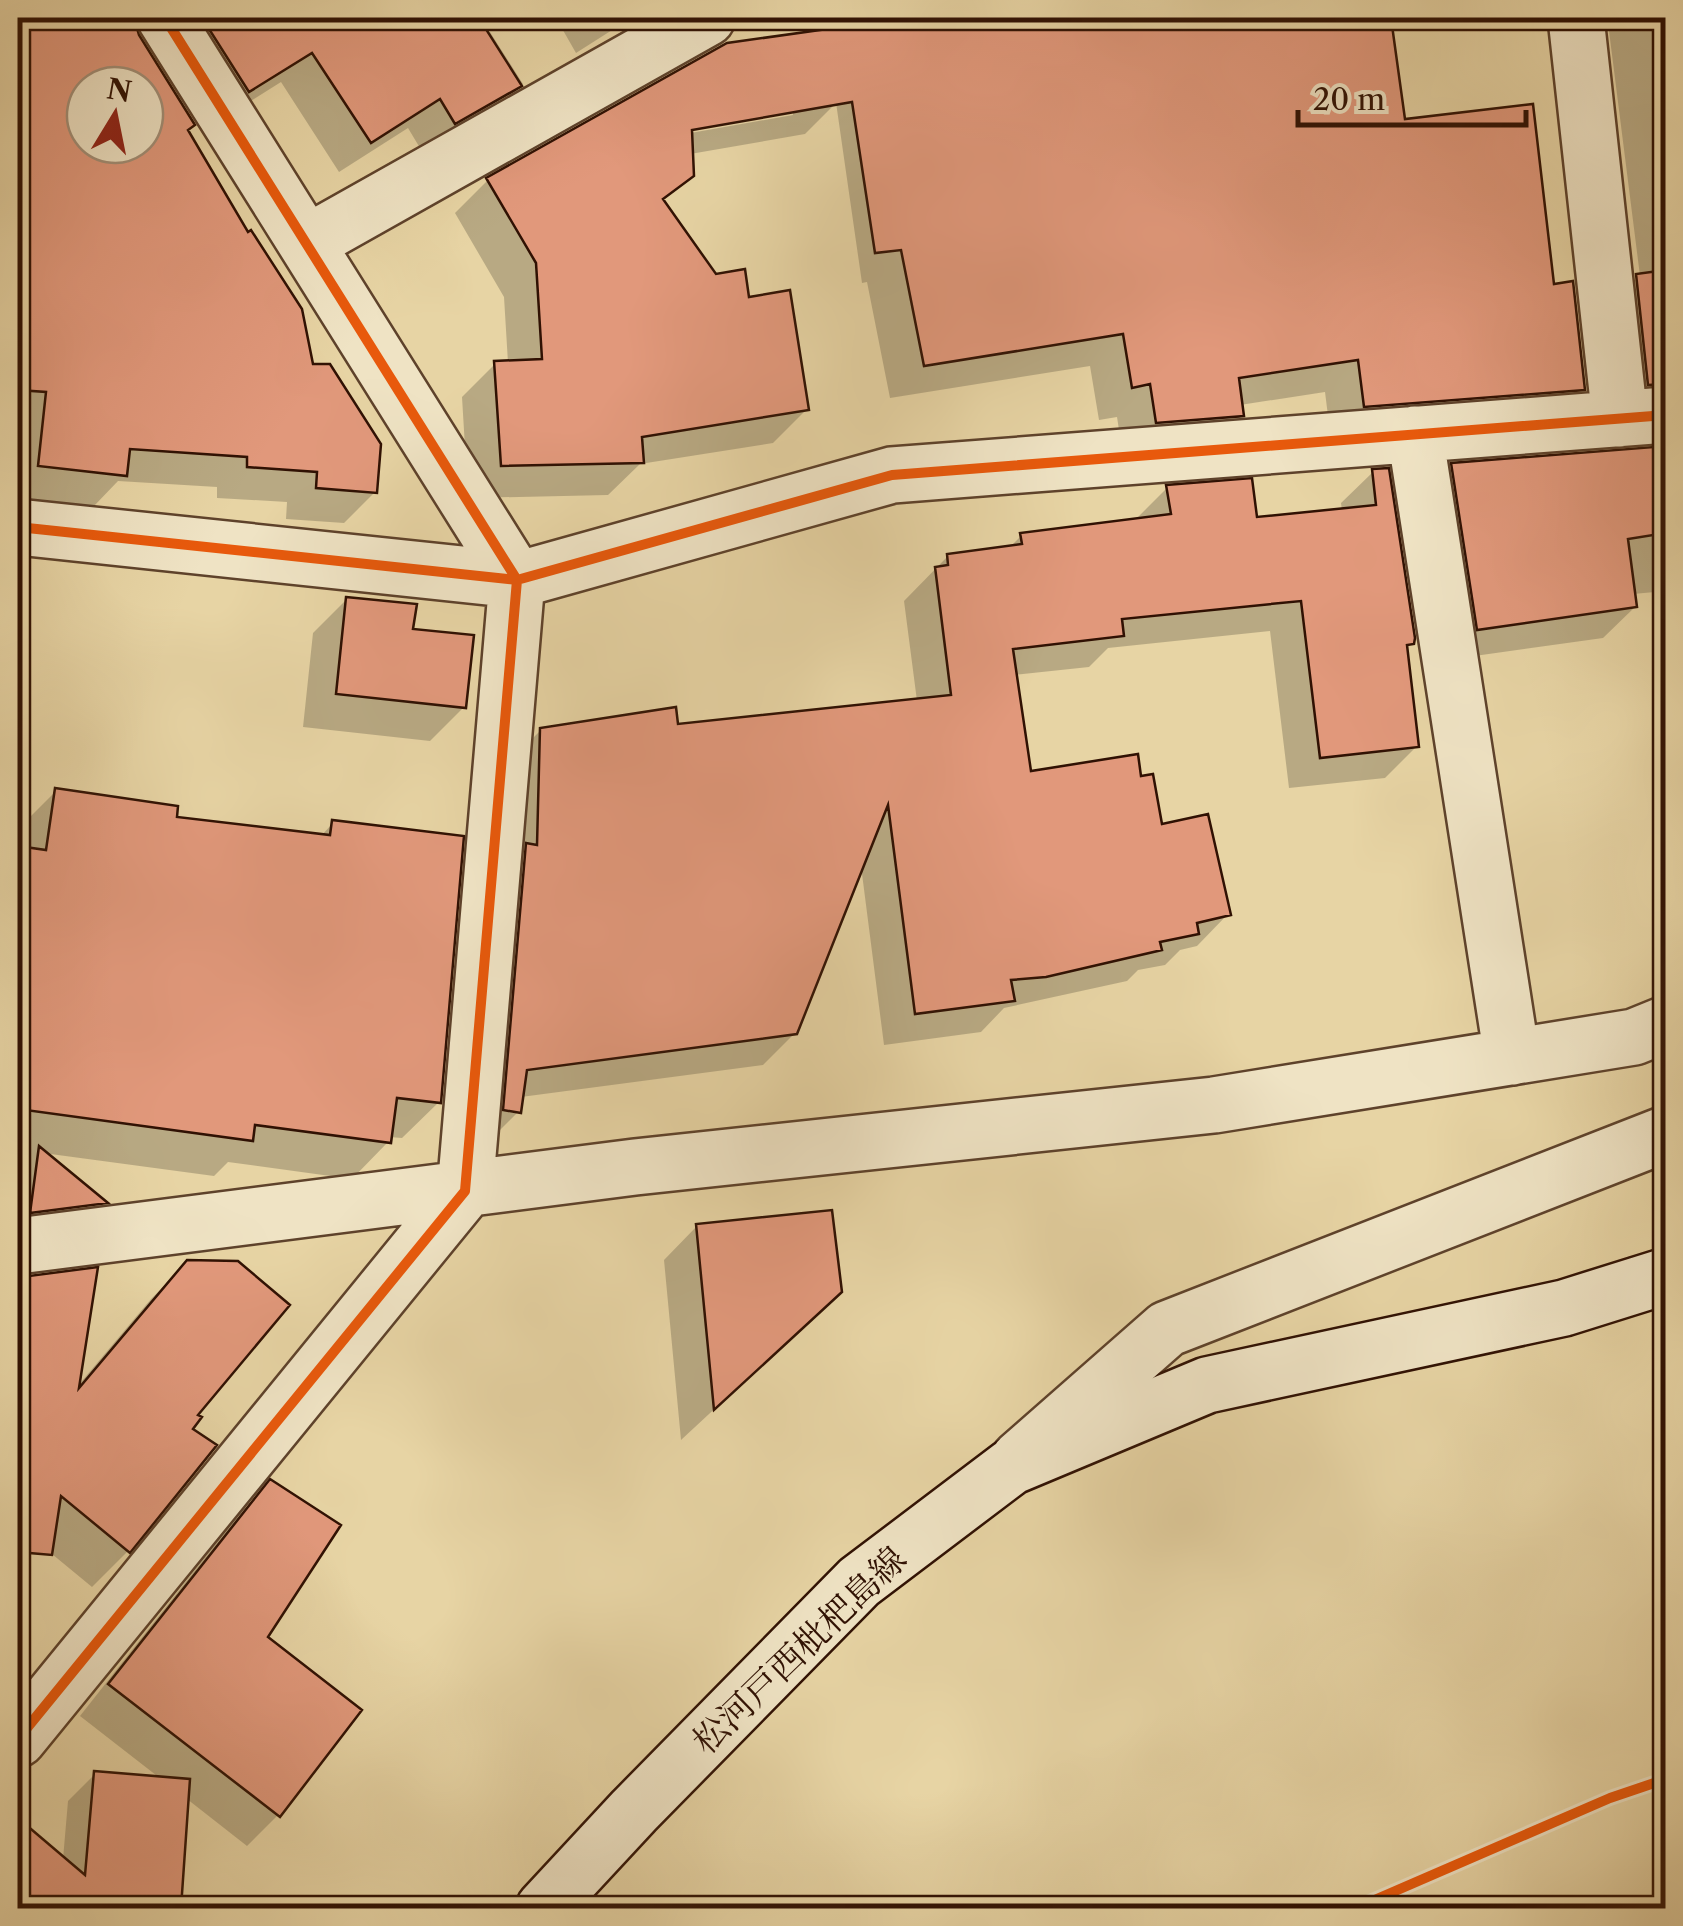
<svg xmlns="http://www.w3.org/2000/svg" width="1683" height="1926" font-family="'Libre Caslon Text','Noto Serif JP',serif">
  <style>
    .shadow { fill: #0003; fill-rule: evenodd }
    .building { fill: #e1987b; stroke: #301103; stroke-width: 2.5; fill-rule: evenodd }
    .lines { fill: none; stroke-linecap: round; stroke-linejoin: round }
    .minor-casing { stroke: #5e422b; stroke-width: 60 }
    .secondary-casing { stroke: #301103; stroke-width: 60 }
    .minor { stroke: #efe3c4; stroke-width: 55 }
    .secondary { stroke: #efe3c4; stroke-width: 55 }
    .cycleway-casing { stroke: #efe3c4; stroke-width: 16 }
    .cycleway { stroke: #e8590c; stroke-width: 10 }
    .labels { text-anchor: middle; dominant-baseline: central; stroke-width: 9; stroke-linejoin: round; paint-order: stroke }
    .street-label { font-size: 35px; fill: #301103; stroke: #efe3c4 }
  </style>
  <rect width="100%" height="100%" fill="#e7d4a4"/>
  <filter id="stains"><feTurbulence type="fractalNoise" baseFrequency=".002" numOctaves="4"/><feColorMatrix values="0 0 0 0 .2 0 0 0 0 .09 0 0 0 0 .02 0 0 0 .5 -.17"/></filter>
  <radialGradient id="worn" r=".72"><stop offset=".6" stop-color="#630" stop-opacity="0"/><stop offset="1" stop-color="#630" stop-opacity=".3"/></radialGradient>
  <path class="shadow" d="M 18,18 L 132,18 L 186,131 L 375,492 L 344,523 L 286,519 L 287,502 L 217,498 L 217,487 L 118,481 L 94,506 L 18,498 ZM 85,85 L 145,85 L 145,145 L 85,145 Z
    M 135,18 L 476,18 L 486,34 L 490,32 L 523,84 L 492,115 L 423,153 L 408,128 L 339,172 L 281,82 L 217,122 L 149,21 Z
    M 556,18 L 631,18 L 576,53 Z
    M 879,18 L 1389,18 L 1403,122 L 1552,286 L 1583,389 L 1549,423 L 1331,440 L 1325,392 L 1240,405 L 1241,416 L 1207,449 L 1123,456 L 1117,417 L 1099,420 L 1090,366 L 890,398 L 867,282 L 862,283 L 829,54 L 863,20 Z
    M 1622,18 L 1666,18 L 1666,441 L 1605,308 L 1640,276 L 1609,31 Z
    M 789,37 L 834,105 L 805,134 L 644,162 L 619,119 L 649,89 L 725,46 ZM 793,110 L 793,115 L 662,138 L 662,133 Z
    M 488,180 L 715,276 L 807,409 L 773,443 L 640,464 L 608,495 L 468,498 L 462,397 L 495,364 L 508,363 L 504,297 L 455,213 Z
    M 1666,449 L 1666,591 L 1633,594 L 1635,607 L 1603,638 L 1446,660 L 1421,497 L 1452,465 Z
    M 1373,472 L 1412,643 L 1405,650 L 1417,746 L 1385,778 L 1289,788 L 1270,631 L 1108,648 L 1089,667 L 1014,675 L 1029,774 L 1139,779 L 1160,827 L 1228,914 L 1197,946 L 1180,950 L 1165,965 L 1138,970 L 1127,981 L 1004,1008 L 981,1032 L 884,1045 L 861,866 L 795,1033 L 763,1065 L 521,1097 L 519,1111 L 487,1143 L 509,762 L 541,730 L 676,727 L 917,701 L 904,601 L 948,556 L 1008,549 L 1021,536 L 1136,519 L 1167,488 L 1254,520 L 1342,511 L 1341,503 Z
    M 347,599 L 410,631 L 464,707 L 430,741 L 303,727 L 313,633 Z
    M 56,791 L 174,819 L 320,837 L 333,823 L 439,1102 L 402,1138 L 389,1137 L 388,1142 L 352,1179 L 228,1162 L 214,1176 L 43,1153 L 104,1203 L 68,1239 L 18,1245 L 18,842 L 20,827 Z
    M 697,1226 L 805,1325 L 681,1440 L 664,1260 Z
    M 188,1262 L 194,1415 L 128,1551 L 92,1587 L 18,1526 L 18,1279 L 22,1280 L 76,1388 L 151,1299 Z
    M 270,1483 L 265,1637 L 278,1815 L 247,1846 L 187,1799 L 178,1908 L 18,1908 L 18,1821 L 63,1859 L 68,1801 L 95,1774 L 161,1779 L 80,1716 L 240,1513 Z"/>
  <path class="building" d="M 18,18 L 134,18 L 139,35 L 195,125 L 188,130 L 248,232 L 251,230 L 302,309 L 313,364 L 330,364 L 381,444 L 377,493 L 316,488 L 317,472 L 247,467 L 247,457 L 130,449 L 127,476 L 38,466 L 46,392 L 18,390 ZM 85,85 L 145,85 L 145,145 L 85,145 Z
    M 202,18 L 479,18 L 522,86 L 455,124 L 440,99 L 371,143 L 312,53 L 249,92 Z
    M 855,18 L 1391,18 L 1405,119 L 1533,104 L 1554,284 L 1573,281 L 1585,390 L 1364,407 L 1358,360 L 1239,378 L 1244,416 L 1156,423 L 1150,384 L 1132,388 L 1123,334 L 924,366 L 901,250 L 875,253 L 852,102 L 692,130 L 694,176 L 663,199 L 716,274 L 745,269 L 749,297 L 790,290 L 809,410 L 642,437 L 644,463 L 501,466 L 494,361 L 542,359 L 536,263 L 486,178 L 727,43 L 856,25 Z
    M 1666,270 L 1666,384 L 1648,385 L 1636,274 Z
    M 1666,446 L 1666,533 L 1628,539 L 1637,607 L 1477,630 L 1451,463 Z
    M 1389,468 L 1415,638 L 1414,644 L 1407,645 L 1419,747 L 1320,758 L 1301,601 L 1122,619 L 1124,636 L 1013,649 L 1031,771 L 1138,754 L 1141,776 L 1153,774 L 1162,824 L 1208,814 L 1231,915 L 1197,923 L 1199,934 L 1160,942 L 1162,950 L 1046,977 L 1011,980 L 1015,1001 L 915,1014 L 888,805 L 797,1034 L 527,1070 L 521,1113 L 503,1110 L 526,843 L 537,845 L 540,728 L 676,707 L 678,724 L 951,695 L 935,567 L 948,565 L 947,554 L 1022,544 L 1020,533 L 1171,514 L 1166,485 L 1252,478 L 1257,517 L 1376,505 L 1372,469 Z
    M 346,597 L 417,604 L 413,629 L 474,635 L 466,708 L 336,694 Z
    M 55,788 L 178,806 L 177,817 L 330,835 L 332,820 L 464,836 L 441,1103 L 397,1098 L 391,1143 L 255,1125 L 253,1141 L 18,1109 L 18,846 L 46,850 Z
    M 39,1146 L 108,1203 L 30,1213 Z
    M 832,1210 L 842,1292 L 714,1410 L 696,1224 Z
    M 187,1260 L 238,1261 L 290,1305 L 198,1415 L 202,1417 L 193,1429 L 217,1445 L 130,1553 L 61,1496 L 52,1555 L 18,1552 L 18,1306 L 21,1277 L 98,1267 L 79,1388 Z
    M 270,1479 L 341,1525 L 268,1637 L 362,1710 L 280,1817 L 108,1684 Z
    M 94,1771 L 190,1779 L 181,1908 L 18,1908 L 18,1818 L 85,1875 Z"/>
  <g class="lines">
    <g class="minor-casing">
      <path id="minor" d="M 1576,18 L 1620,419
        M 307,243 L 707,18
        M 1415,434 L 1512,1057
        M 18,527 L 517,580 L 892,475 L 1666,415
        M 18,1246 L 635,1167 L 1214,1105 L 1634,1037 L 1666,1024
        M 1019,1459 L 1167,1329 L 1666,1134
        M 18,1739 L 465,1191 L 517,580 L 165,18"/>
    </g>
    <g class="secondary-casing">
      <path id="secondary" d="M 544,1908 L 634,1811 L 859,1582 L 1011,1467 L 1207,1385 L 1564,1308 L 1666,1276"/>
    </g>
    <use href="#minor" class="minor"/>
    <use href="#secondary" class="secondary"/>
    <g class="cycleway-casing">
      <path id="cycleway" d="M 18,527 L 517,580 L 892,475 L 1666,415
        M 18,1739 L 465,1191 L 517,580 L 165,18
        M 1356,1908 L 1610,1798 L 1666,1779"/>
    </g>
    <use href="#cycleway" class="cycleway"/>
  </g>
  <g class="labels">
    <g class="street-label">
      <text transform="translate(799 1650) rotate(-44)">松河戸西枇杷島線</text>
    </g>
  </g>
  <rect width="1683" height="1926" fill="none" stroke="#e7d4a4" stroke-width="60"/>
  <rect x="20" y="20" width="1643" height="1886" fill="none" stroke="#301103" stroke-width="5"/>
  <rect x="30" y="30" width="1623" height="1866" fill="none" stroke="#301103" stroke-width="2.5"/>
  <g transform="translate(115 115) rotate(10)"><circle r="48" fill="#efe3c4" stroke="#a38f77" stroke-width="2.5"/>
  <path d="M0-8L18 38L0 25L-18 38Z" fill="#8f2418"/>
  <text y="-15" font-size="28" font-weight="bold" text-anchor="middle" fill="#301103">N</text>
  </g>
  <path d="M1298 110v15h228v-15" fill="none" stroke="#301103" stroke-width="5"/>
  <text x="1313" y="110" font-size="30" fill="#301103" stroke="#efe3c4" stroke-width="8" paint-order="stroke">20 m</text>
  <rect width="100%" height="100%" filter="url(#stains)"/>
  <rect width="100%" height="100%" fill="url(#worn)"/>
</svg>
